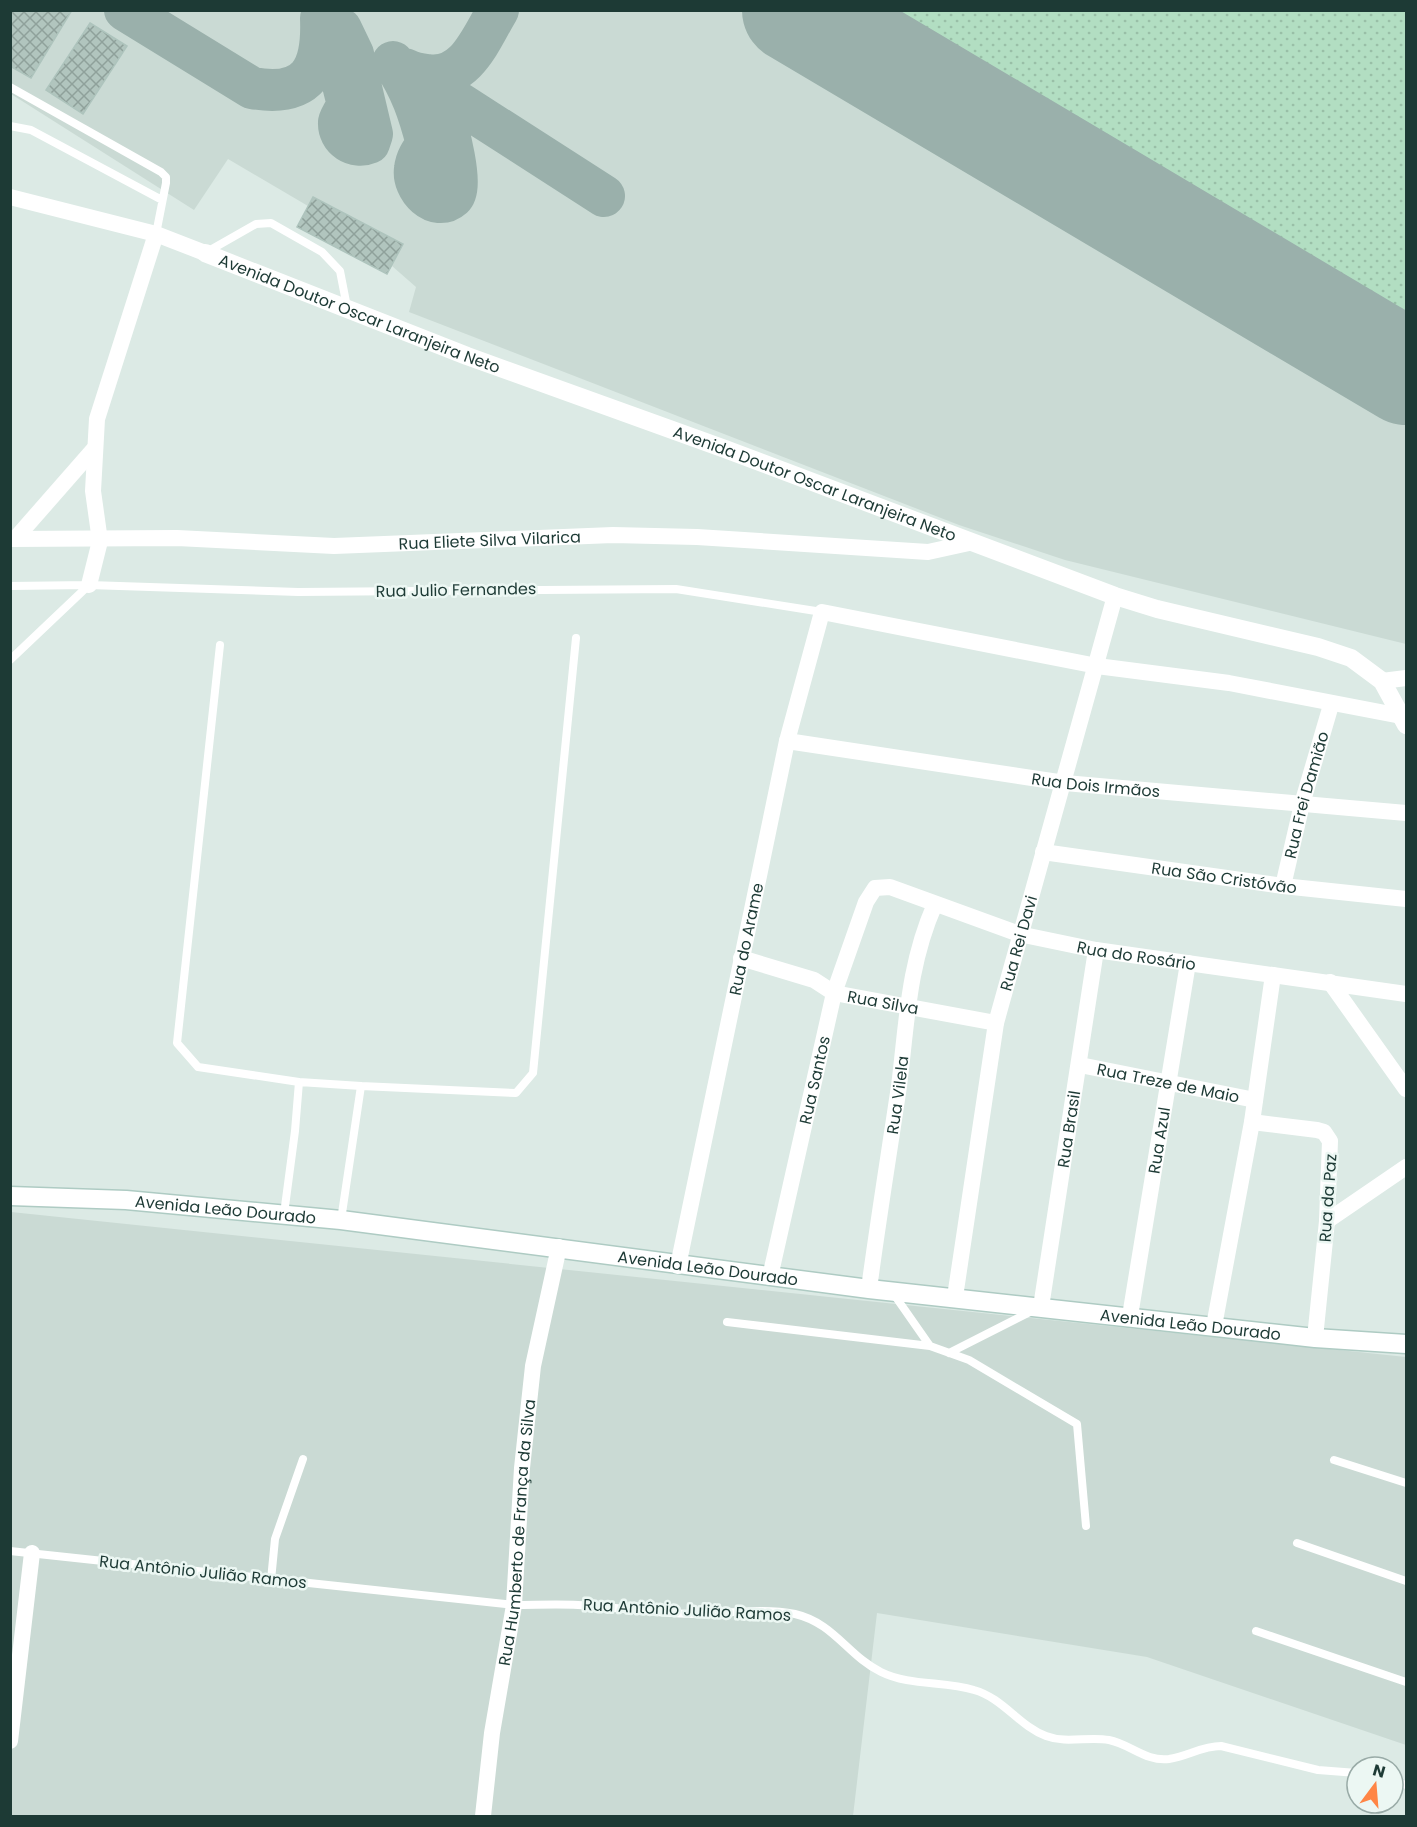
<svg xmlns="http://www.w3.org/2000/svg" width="1417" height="1827" font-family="Poppins,sans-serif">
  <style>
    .built { fill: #cadad4 }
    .grass { fill: url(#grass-dots) }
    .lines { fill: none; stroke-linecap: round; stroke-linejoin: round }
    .taxiway { stroke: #9ab0ab; stroke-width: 42 }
    .runway { stroke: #9ab0ab; stroke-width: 106 }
    .building { fill: url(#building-cross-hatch); stroke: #aec4bd; stroke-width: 1.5 }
    .secondary-casing { stroke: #aecbc3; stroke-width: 21 }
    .service { stroke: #fff; stroke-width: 8 }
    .minor { stroke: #fff; stroke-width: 16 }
    .tertiary { stroke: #fff; stroke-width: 18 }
    .secondary { stroke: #fff; stroke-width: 18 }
    .labels { text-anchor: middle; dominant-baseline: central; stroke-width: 5; stroke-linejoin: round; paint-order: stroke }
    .street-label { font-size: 16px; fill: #1d3a35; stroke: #ecf7f3 }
  </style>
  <defs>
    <pattern id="grass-dots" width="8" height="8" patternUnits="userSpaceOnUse" patternTransform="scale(1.5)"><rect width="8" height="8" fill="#b2dec2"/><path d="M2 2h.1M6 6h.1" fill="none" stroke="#99bfa7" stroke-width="1.8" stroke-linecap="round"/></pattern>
    <pattern id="building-cross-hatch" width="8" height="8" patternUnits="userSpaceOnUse" patternTransform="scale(1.5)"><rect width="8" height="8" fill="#b1c5be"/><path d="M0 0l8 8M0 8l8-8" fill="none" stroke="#8fa19b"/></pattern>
  </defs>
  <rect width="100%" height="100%" fill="#dceae5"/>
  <path class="built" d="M 10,11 L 1406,11 L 1406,644 L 1065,560 L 959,525 L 409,312 L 416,287 L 392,266 L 387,274 L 297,227 L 308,206 L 228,159 L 194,210 L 11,94 Z
    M 11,1212 L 1406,1357 L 1406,1745 L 1147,1657 L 877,1613 L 853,1816 L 11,1816 Z"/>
  <path class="grass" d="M 872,11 L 1406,11 L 1406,326 Z"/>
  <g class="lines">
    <path class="taxiway" d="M 125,10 L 252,88 C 309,98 323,69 321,18
      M 328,25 L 348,105 C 345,110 340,117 339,122 C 338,139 355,149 369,143 L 372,134 L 353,54 L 341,29
      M 393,62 C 411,89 419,113 427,144 C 421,152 416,159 415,169 C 412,188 435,213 453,197 C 464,187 448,127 442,112 C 435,96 422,85 411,72 L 604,196
      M 405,69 C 412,73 419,74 427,75 C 466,81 481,38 498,10"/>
    <path class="runway" d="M 795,10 L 1406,372"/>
  </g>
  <path class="building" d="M 10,10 L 72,10 L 31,78 L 10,66 Z
    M 90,23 L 127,46 L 83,114 L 46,90 Z
    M 313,197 L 403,244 L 387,274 L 297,227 Z"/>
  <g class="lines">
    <g class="secondary-casing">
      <g id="secondary">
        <path id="s15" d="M 10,1196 L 126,1200 L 341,1220 L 869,1289 L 1315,1338 L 1406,1344"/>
      </g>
    </g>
    <path class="service" d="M 10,87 L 161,172 L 166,177 L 166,183 L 156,234
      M 10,126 L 31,130 L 162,200
      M 205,253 L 256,224 L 271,223 L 322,252 L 340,271 L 347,307
      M 10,586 L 89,585 L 298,592 L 676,589 L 822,612
      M 220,645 L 177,1043 L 198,1067 L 299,1082 L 295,1131 L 284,1214
      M 10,660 L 89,585
      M 299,1082 L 361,1086
      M 341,1220 L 361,1086 L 516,1093 L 533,1073 L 576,638
      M 893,1293 L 930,1346 L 969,1360 L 1077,1424 L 1086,1526
      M 727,1322 L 930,1346
      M 949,1353 L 1032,1311
      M 1334,1460 L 1406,1483
      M 1297,1543 L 1406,1581
      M 10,1551 L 514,1605 C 536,1605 557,1604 578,1605 C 616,1607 653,1613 691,1614 C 726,1614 762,1607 795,1614 C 834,1623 848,1656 881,1672 C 909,1686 944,1681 974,1690 C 1003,1698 1019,1726 1046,1736 C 1067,1744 1088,1736 1109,1740 C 1130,1744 1146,1762 1169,1759 C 1188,1756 1202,1746 1221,1746 L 1318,1770 L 1357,1773
      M 271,1580 L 275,1539 L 303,1459
      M 1256,1631 L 1406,1682
      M 1393,1781 L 1406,1785"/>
    <g class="minor">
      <path d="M 10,197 L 156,234 L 205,253"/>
      <path id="s1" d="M 10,539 L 177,538 L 334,546 L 613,535 L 697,537 L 928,552 L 969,543"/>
      <path d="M 15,539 L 93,450"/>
      <path d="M 89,585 L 100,541 L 93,491 L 97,419 L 156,234"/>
      <path d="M 1382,681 L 1406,678"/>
      <path id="s2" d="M 787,741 L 1065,783 L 1406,813"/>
      <path id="s3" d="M 1043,852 L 1283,886 L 1406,899"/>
      <path id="s4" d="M 1283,886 L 1302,804 L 1331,705"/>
      <path id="s5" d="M 741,958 L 814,980 L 834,993 L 996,1023"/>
      <path d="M 1330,982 L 1406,1089"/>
      <path id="s6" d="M 1080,1065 L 1255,1100"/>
      <path d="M 1252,1122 L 1317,1130 L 1324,1132 L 1330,1141 L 1327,1221 L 1315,1338"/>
      <path d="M 1327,1221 L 1406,1167"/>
      <path id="s7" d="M 678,1266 L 787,741 L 822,612 L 1097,666 L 1229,683 L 1401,716"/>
      <path id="s8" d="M 770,1277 L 834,993 L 866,902 L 875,888 L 890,887 L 1019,934 L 1096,950 L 1406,994"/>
      <path id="s9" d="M 869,1289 C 878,1221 889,1154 899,1086 C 907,1022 908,965 935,904"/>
      <path id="s10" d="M 955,1297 L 996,1023 L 1115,596"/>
      <path id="s11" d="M 1041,1307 L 1096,950"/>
      <path id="s12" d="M 1130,1316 L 1188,963"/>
      <path d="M 1214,1326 L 1252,1122 L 1273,975"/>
      <path d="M 10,1741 L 32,1553"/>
      <path id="s13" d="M 483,1816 L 492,1733 L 514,1605 L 522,1468 L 533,1366 L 559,1247"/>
    </g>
    <path class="tertiary" id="s14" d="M 205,253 L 467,356 L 725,449 L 1115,596 L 1157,609 L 1318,647 L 1351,658 L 1382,681 L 1406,725"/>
    <use href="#secondary" class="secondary"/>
  </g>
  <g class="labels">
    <g class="street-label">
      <text stroke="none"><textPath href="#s14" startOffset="166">Avenida Doutor Oscar Laranjeira Neto</textPath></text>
      <text stroke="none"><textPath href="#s14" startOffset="652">Avenida Doutor Oscar Laranjeira Neto</textPath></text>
      <text stroke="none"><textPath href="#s1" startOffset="480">Rua Eliete Silva Vilarica</textPath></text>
      <text transform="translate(456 590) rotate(-1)">Rua Julio Fernandes</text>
      <text stroke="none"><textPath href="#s2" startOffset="312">Rua Dois Irmãos</textPath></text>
      <text stroke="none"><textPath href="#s4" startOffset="94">Rua Frei Damião</textPath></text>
      <text stroke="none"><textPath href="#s3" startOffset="183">Rua São Cristóvão</textPath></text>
      <text stroke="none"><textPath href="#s7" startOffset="334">Rua do Arame</textPath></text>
      <text stroke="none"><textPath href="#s10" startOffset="360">Rua Rei Davi</textPath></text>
      <text stroke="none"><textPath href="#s8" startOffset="676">Rua do Rosário</textPath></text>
      <text stroke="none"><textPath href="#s5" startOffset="150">Rua Silva</textPath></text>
      <text stroke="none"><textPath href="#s8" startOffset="202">Rua Santos</textPath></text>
      <text stroke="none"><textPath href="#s6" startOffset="90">Rua Treze de Maio</textPath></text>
      <text stroke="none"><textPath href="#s9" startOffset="196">Rua Vilela</textPath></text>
      <text stroke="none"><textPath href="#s11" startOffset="180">Rua Brasil</textPath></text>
      <text stroke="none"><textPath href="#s12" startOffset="178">Rua Azul</textPath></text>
      <text transform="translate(1328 1198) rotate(-86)">Rua da Paz</text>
      <text stroke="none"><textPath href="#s15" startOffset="216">Avenida Leão Dourado</textPath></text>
      <text stroke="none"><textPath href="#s15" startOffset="702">Avenida Leão Dourado</textPath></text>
      <text stroke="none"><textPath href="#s15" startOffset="1188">Avenida Leão Dourado</textPath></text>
      <text stroke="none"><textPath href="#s13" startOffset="286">Rua Humberto de França da Silva</textPath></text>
      <text transform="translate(203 1572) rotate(6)">Rua Antônio Julião Ramos</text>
      <text transform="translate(687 1610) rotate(3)">Rua Antônio Julião Ramos</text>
    </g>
  </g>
  <rect width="1417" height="1827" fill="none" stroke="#1d3a35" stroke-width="24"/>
  <g transform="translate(1375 1785) rotate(16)"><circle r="28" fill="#ecf7f3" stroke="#99aba7" stroke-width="1.5"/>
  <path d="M0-4.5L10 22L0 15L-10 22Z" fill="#ff8545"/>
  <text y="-9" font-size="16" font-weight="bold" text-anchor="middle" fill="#1d3a35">N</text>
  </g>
</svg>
